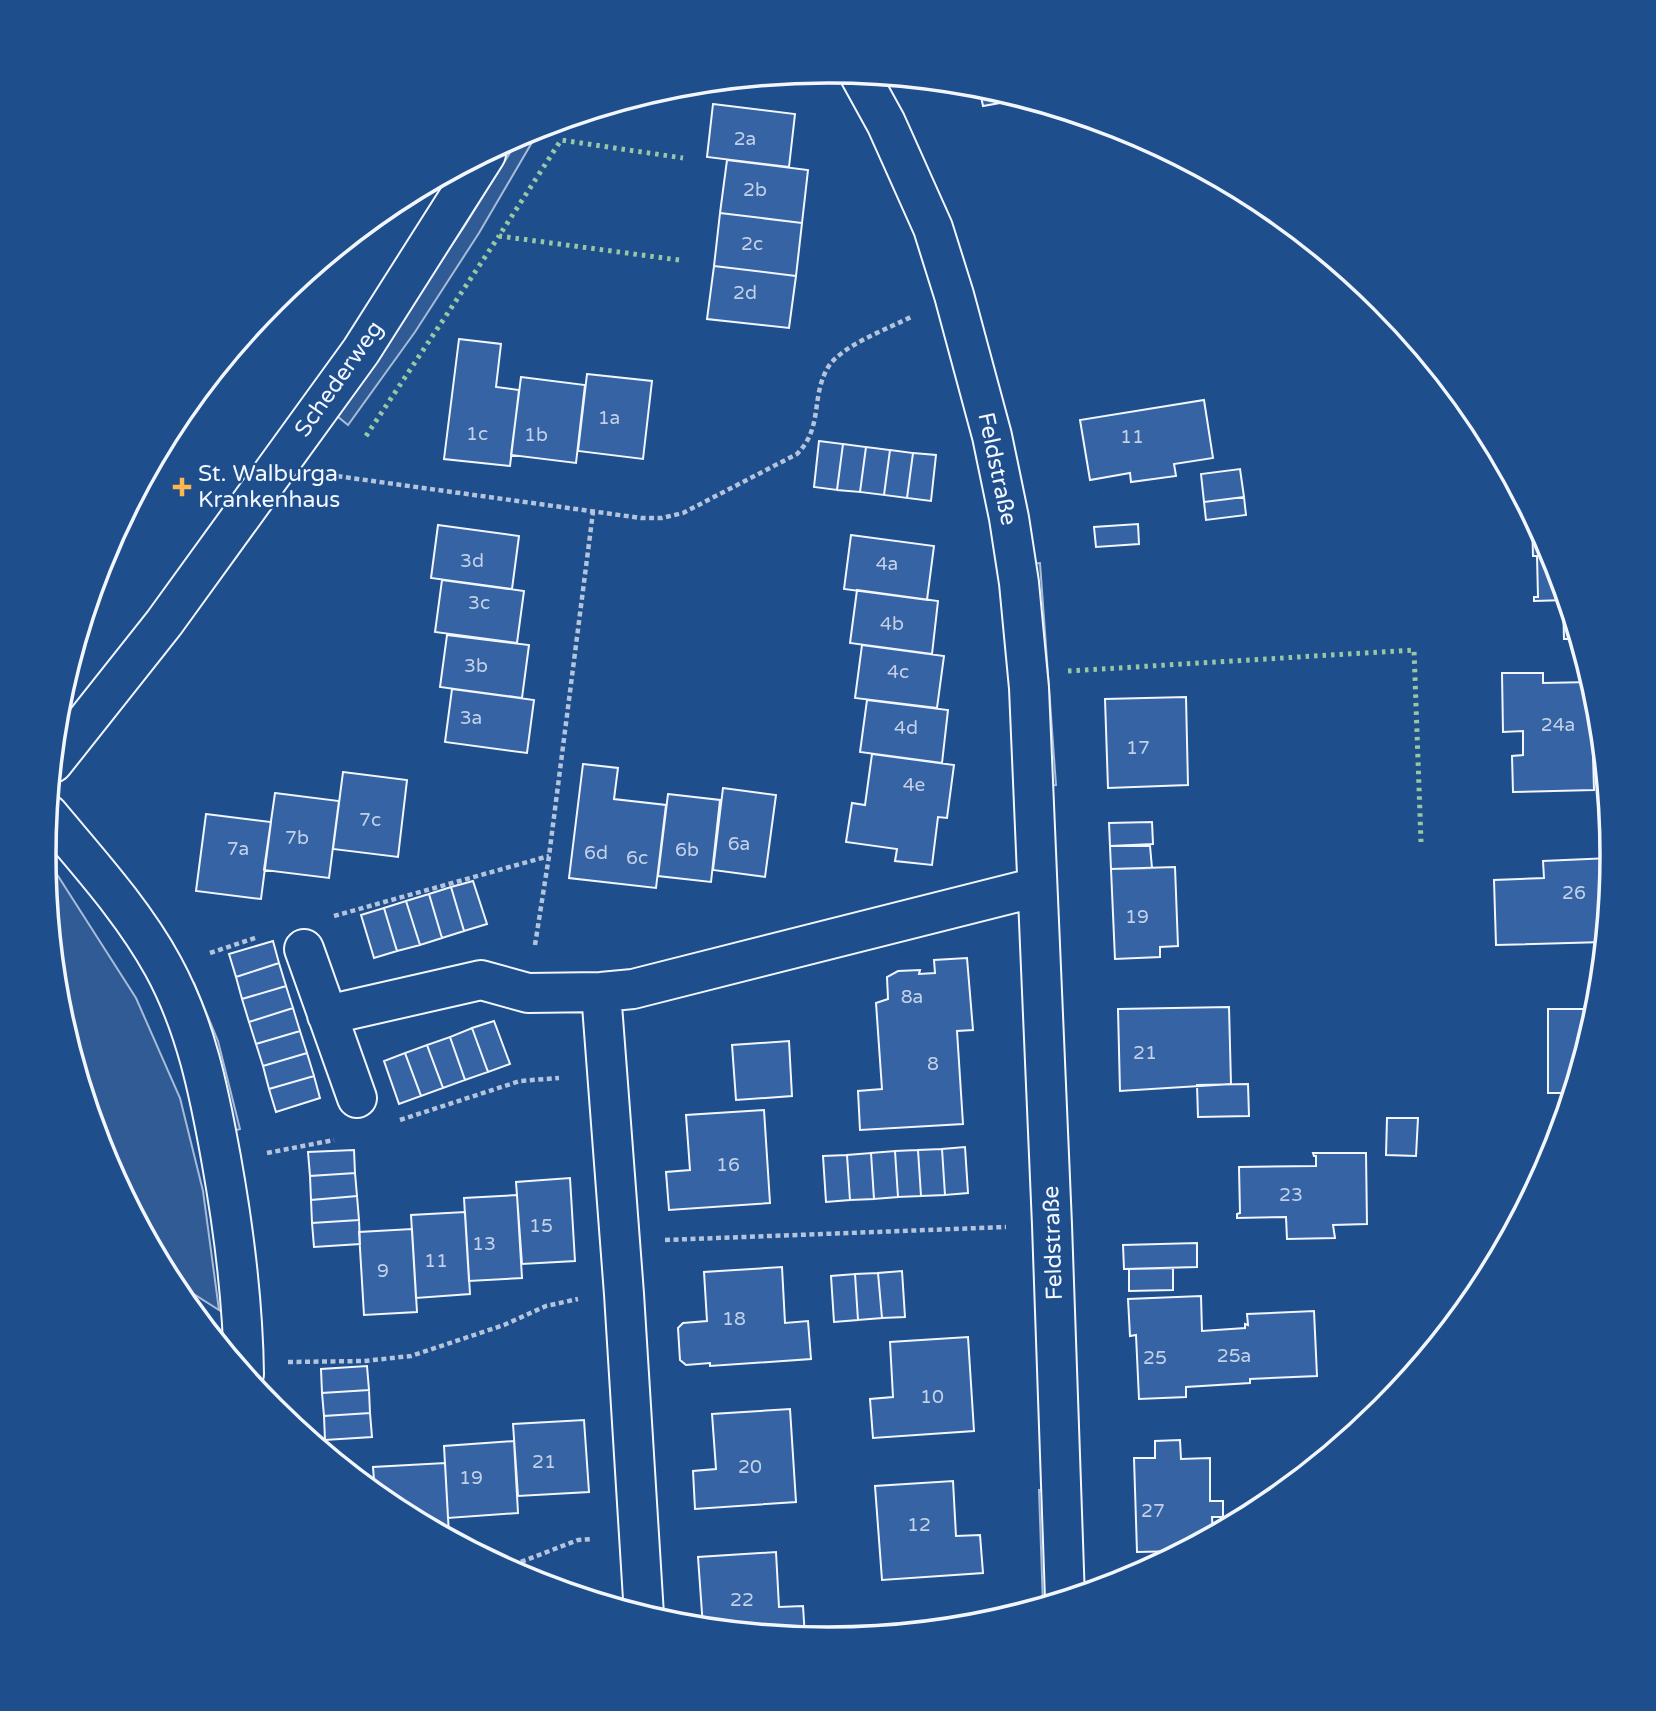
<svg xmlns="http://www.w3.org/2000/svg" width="1656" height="1711" font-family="'Varela Round',sans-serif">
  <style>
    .built { fill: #305b95; stroke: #a8bbd7; stroke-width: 2 }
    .building { fill: #3563a3; stroke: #f2f6ff; stroke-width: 2 }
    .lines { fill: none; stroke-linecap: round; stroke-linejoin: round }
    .minor-casing { stroke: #f2f6ff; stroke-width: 42 }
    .path { stroke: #b3c4dc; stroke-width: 4.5; stroke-dasharray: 5 3.5; stroke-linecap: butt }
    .minor { stroke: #1f4e8c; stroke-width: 38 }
    .hedge { stroke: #97c8a6; stroke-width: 5; stroke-dasharray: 3.5 5; stroke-linecap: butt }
    .poi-dot { fill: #ffb74d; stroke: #1f4e8c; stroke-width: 2.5 }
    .labels { text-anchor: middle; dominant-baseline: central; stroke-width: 5; stroke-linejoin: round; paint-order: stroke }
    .number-label { font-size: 19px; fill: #c3d1e8 }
    .street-label { font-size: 23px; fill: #f2f6ff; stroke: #1f4e8c }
    .poi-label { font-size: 23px; fill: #f2f6ff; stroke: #1f4e8c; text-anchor: start }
    .rim { fill: none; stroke: #f2f6ff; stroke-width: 3.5 }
  </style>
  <rect width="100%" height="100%" fill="#1f4e8c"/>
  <path class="built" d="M 541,127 L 479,233 L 415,332 L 348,425 L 337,416 L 464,227 L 521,135 Z
    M 1040,563 L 1056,785 L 1042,786 L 1027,564 Z
    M 44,854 L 136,998 L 180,1098 L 203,1191 L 219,1310 L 170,1279 L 103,1155 L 59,1008 Z
    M 194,983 L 218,1041 L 240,1129 L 223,1134 L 181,988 Z
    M 1039,1490 L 1053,1491 L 1056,1602 L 1043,1606 Z"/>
  <path class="building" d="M 979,86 L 981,86 L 1022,99 L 983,106 Z
    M 713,104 L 795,114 L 789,167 L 707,157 Z
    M 727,160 L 808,170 L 802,223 L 720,213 Z
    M 720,213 L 802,223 L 796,276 L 714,266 Z
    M 714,266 L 796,276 L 789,328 L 707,319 Z
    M 459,339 L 501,344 L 496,387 L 519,390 L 510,466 L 444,459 Z
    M 587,374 L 652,381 L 643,459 L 578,451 Z
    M 521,377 L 585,385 L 576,463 L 511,455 Z
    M 1204,400 L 1213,458 L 1174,464 L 1176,476 L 1131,482 L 1130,473 L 1090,480 L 1080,420 Z
    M 819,441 L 843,444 L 837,490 L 814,487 Z
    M 843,444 L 866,447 L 860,492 L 837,490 Z
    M 866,447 L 890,450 L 884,495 L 860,492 Z
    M 890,450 L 913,453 L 907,498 L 884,495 Z
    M 913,453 L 936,455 L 931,501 L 907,498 Z
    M 1240,469 L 1244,497 L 1204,502 L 1201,474 Z
    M 1244,497 L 1246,515 L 1206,520 L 1204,502 Z
    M 1532,518 L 1553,556 L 1566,600 L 1534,601 L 1534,597 L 1538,597 L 1537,556 L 1533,556 Z
    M 1138,524 L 1139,544 L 1096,547 L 1094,527 Z
    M 438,525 L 519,536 L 512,589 L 431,578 Z
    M 851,535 L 934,546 L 927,600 L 844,589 Z
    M 442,580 L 524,591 L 517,643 L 435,632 Z
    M 857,590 L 938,601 L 932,654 L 850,643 Z
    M 1563,600 L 1566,600 L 1578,639 L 1564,639 Z
    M 447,635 L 529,645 L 522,698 L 440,687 Z
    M 862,645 L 944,656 L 937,708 L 855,698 Z
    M 1502,673 L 1543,673 L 1543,683 L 1591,682 L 1597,703 L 1599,719 L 1592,719 L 1594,790 L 1513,792 L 1512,756 L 1523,755 L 1523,731 L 1503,732 Z
    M 452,689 L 534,700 L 527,753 L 445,742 Z
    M 1186,697 L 1188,785 L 1108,788 L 1105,699 Z
    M 867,700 L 948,710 L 942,763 L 860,752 Z
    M 872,754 L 954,765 L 947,818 L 938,817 L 932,865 L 895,861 L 897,849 L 846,842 L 852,803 L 865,805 Z
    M 583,764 L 618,768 L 614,799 L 666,805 L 656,888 L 569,878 Z
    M 343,772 L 407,780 L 398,857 L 333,849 Z
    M 723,788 L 776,795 L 765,877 L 713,870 Z
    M 275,793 L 339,801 L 329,878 L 264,870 Z
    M 668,794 L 720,800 L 711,882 L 658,876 Z
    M 206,814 L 271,822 L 261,899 L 196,891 Z
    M 1152,822 L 1153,844 L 1110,846 L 1109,823 Z
    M 1110,846 L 1150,846 L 1152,868 L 1111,869 Z
    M 1610,858 L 1604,942 L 1496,945 L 1494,880 L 1544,878 L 1543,861 Z
    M 1175,867 L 1178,946 L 1160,947 L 1160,957 L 1115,959 L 1111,869 Z
    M 473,881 L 487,924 L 464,931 L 451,887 Z
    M 451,887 L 464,931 L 442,938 L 429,894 Z
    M 429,894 L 442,938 L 420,945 L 406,901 Z
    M 406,901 L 420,945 L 397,951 L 384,908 Z
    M 384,908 L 397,951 L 374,958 L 361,915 Z
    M 273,941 L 279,963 L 236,977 L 229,954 Z
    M 967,958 L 973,1030 L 957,1031 L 963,1124 L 860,1130 L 858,1091 L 882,1089 L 876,1003 L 888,999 L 887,977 L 898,971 L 920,970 L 919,974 L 935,973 L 934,960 Z
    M 279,963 L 286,986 L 242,999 L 236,977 Z
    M 286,986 L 293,1008 L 249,1022 L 242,999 Z
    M 1229,1007 L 1231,1084 L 1120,1091 L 1118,1009 Z
    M 293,1008 L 300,1031 L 256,1044 L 249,1022 Z
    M 1548,1009 L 1597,1009 L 1571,1093 L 1548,1093 Z
    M 494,1021 L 510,1064 L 488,1072 L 472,1028 Z
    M 472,1028 L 488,1072 L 465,1080 L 450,1037 Z
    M 300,1031 L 307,1053 L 263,1066 L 256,1044 Z
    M 450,1037 L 465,1080 L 443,1088 L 427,1045 Z
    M 789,1041 L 792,1096 L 736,1100 L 732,1045 Z
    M 427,1045 L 443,1088 L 421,1096 L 405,1053 Z
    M 307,1053 L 314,1076 L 269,1089 L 263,1066 Z
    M 405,1053 L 421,1096 L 399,1104 L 384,1061 Z
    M 314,1076 L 320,1098 L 276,1112 L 269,1089 Z
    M 1248,1084 L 1249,1116 L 1198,1117 L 1197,1085 Z
    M 764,1110 L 770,1203 L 669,1210 L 666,1172 L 690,1170 L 686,1115 Z
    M 1387,1118 L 1418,1118 L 1416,1156 L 1386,1155 Z
    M 965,1147 L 968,1193 L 945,1195 L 942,1149 Z
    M 942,1149 L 945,1195 L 921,1196 L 918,1150 Z
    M 354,1150 L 355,1173 L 310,1176 L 308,1152 Z
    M 918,1150 L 921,1196 L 898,1197 L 895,1151 Z
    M 895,1151 L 898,1197 L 874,1199 L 871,1153 Z
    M 871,1153 L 874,1199 L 850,1200 L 847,1155 Z
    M 1313,1153 L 1366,1153 L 1367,1224 L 1333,1225 L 1335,1238 L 1287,1239 L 1286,1217 L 1237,1218 L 1237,1214 L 1240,1213 L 1239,1167 L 1316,1166 L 1316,1156 L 1314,1156 Z
    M 847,1155 L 850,1200 L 826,1202 L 823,1156 Z
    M 1541,1164 L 1548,1164 L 1541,1178 Z
    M 355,1173 L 357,1196 L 311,1200 L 310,1176 Z
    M 570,1178 L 575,1261 L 522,1264 L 516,1182 Z
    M 517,1195 L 522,1278 L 469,1281 L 464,1198 Z
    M 357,1196 L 359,1220 L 312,1223 L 311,1200 Z
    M 465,1212 L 470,1294 L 416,1298 L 411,1215 Z
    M 359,1220 L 360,1244 L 314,1247 L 312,1223 Z
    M 412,1229 L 417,1312 L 364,1315 L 359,1232 Z
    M 1197,1243 L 1197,1267 L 1124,1269 L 1123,1245 Z
    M 782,1267 L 785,1323 L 808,1321 L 811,1359 L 710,1366 L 710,1363 L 686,1365 L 680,1360 L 678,1328 L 683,1323 L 707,1321 L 704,1272 Z
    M 1173,1268 L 1173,1290 L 1129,1291 L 1129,1269 Z
    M 902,1271 L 905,1317 L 882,1318 L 878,1273 Z
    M 878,1273 L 882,1318 L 858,1320 L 855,1274 Z
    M 855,1274 L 858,1320 L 834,1322 L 831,1276 Z
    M 1201,1296 L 1202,1331 L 1245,1328 L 1245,1324 L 1248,1325 L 1247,1314 L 1314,1311 L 1317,1376 L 1250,1379 L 1250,1383 L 1186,1387 L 1186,1397 L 1139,1399 L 1136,1335 L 1130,1336 L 1128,1299 Z
    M 968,1337 L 974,1431 L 873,1438 L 870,1399 L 893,1397 L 890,1342 Z
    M 367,1366 L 369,1390 L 322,1393 L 321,1369 Z
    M 369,1390 L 370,1413 L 324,1416 L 322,1393 Z
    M 790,1409 L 796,1502 L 695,1509 L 693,1471 L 716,1469 L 712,1414 Z
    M 370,1413 L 372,1437 L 325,1440 L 324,1416 Z
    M 584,1420 L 589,1492 L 518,1496 L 513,1424 Z
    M 1180,1440 L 1181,1459 L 1210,1458 L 1210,1501 L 1223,1501 L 1223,1517 L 1212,1517 L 1213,1535 L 1183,1551 L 1137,1552 L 1134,1458 L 1155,1458 L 1155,1441 Z
    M 514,1441 L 518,1513 L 448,1518 L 444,1446 Z
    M 445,1463 L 449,1535 L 444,1535 L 392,1507 L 375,1493 L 373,1467 Z
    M 953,1481 L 956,1536 L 980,1535 L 983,1573 L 882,1580 L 875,1486 Z
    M 776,1552 L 779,1607 L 803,1606 L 805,1637 L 703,1627 L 698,1557 Z
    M 986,1621 L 981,1625 L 909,1632 L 908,1626 Z"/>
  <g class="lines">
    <g class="minor-casing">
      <path id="minor" d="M 859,74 L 886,123 L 933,228 L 954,295 L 992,436 L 1009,518 L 1019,583 L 1029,688 L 1052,1225 L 1065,1599
        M 53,763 L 164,623 L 361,351 L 486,154
        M 48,814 C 88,862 133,911 163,966 C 196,1026 209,1092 221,1158 C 234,1230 243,1302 244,1374
        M 304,949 L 357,1098
        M 601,992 L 624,1294 L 644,1615
        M 327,1015 L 481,980 L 528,993 L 601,992 L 633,989 L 1037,887"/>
    </g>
    <path class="path" d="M 329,475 L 641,518 L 662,518 L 683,513 L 797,454 C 823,428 811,398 827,369 C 839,346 890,328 913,316
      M 334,916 L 549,856
      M 535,945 L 549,856 L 593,512
      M 210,953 L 258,937
      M 400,1120 L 520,1081 L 559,1078
      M 267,1153 L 334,1140
      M 665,1240 L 1006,1227
      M 288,1362 L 364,1361 L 411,1356 L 504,1325 L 546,1306 L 578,1299
      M 505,1568 L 578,1540 L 593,1539"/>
    <use href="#minor" class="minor"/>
    <path class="hedge" d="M 679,260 L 499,236 L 561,140 L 683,158
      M 366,436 L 499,236
      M 1068,671 L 1414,650 L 1421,842"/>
  </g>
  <path class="poi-dot" d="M178.5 476.5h7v7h7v7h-7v7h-7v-7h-7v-7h7z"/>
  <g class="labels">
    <g class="number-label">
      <text x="745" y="139">2a</text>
      <text x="755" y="190">2b</text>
      <text x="752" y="244">2c</text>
      <text x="745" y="293">2d</text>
      <text x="609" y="418">1a</text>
      <text x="477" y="434">1c</text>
      <text x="536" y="435">1b</text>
      <text x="1132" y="437">11</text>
      <text x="472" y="561">3d</text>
      <text x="887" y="564">4a</text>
      <text x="479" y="603">3c</text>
      <text x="892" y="624">4b</text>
      <text x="476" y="666">3b</text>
      <text x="898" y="672">4c</text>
      <text x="471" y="718">3a</text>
      <text x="1558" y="725">24a</text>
      <text x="906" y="728">4d</text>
      <text x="1138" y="748">17</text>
      <text x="914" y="785">4e</text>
      <text x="370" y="820">7c</text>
      <text x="297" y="838">7b</text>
      <text x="739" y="844">6a</text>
      <text x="238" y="849">7a</text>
      <text x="687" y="850">6b</text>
      <text x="596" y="853">6d</text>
      <text x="637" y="858">6c</text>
      <text x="1574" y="893">26</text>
      <text x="1137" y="917">19</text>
      <text x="912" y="997">8a</text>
      <text x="1145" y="1053">21</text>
      <text x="933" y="1064">8</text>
      <text x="728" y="1165">16</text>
      <text x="1291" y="1195">23</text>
      <text x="541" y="1226">15</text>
      <text x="484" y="1244">13</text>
      <text x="436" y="1261">11</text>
      <text x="383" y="1271">9</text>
      <text x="734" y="1319">18</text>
      <text x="1234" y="1356">25a</text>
      <text x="1155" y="1358">25</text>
      <text x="932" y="1397">10</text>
      <text x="544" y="1462">21</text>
      <text x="750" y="1467">20</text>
      <text x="471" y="1478">19</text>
      <text x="1153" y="1511">27</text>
      <text x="919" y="1525">12</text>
      <text x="742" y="1600">22</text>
    </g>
    <g class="street-label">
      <text transform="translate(339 379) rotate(-55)">Schederweg</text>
      <text transform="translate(997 469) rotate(78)">Feldstraße</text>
      <text transform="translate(1053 1243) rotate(-92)">Feldstraße</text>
    </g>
    <g class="poi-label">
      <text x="198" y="474">St. Walburga<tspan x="198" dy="26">Krankenhaus</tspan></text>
    </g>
  </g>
  <path d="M0 0H1656V1711H0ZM56 855a772 772 0 1 1 1544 0a772 772 0 1 1-1544 0Z" fill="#1f4e8c" fill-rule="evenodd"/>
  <path class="rim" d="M56 855a772 772 0 1 1 1544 0a772 772 0 1 1-1544 0Z"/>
</svg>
